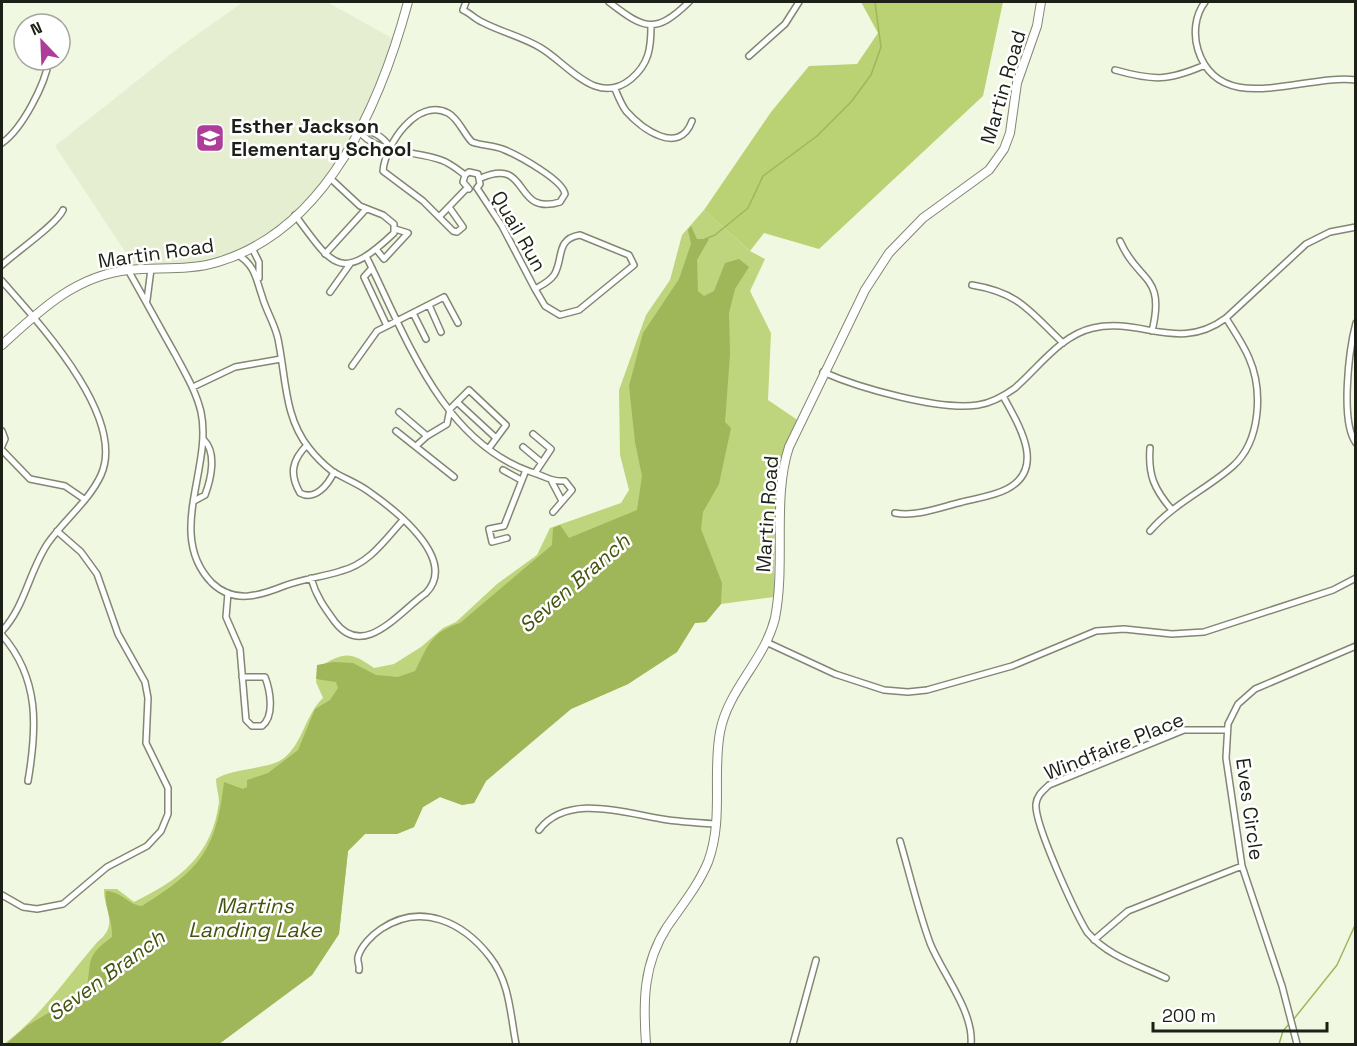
<svg xmlns="http://www.w3.org/2000/svg" width="1357" height="1046" font-family="'Space Grotesk',sans-serif">
  <style>
    .built { fill: #e5eed0 }
    .green { fill: #bed57d }
    .forest { fill: #bad274 }
    .water { fill: #9fb659 }
    .lines { fill: none; stroke-linecap: round; stroke-linejoin: round }
    .stream { stroke: #9fb659; stroke-width: 1.5 }
    .street-casing { stroke: #818772; stroke-width: 8 }
    .secondary-casing { stroke: #818772; stroke-width: 10 }
    .street { stroke: #fff; stroke-width: 5 }
    .secondary { stroke: #fff; stroke-width: 8 }
    .labels { text-anchor: middle; dominant-baseline: central; stroke-width: 5; stroke-linejoin: round; paint-order: stroke }
    .street-label { font-size: 20px; fill: #1d2017; stroke: #fff }
    .poi-label { font-size: 20px; font-weight: bold; fill: #1d2017; stroke: #fff; text-anchor: start }
    .water-label { font-size: 21px; font-style: italic; fill: #44530d; stroke: #fff }
  </style>
  <rect width="100%" height="100%" fill="#f1f8e1"/>
  <path class="built" d="M 243,2 L 327,2 L 401,43 L 361,126 L 335,171 L 277,229 L 244,251 L 192,265 L 136,268 L 55,146 L 177,49 Z"/>
  <path class="green" d="M 704,210 L 750,251 L 765,259 L 750,291 L 771,333 L 768,400 L 799,421 C 770,471 775,539 774,597 L 721,604 L 706,622 L 695,623 L 677,652 L 628,684 L 571,709 L 486,781 L 474,803 L 462,805 L 440,797 L 423,807 L 414,827 L 397,834 L 365,834 L 348,851 L 339,934 L 312,975 L 219,1044 L 4,1044 C 41,1016 64,981 94,946 C 100,938 107,936 109,925 C 111,914 103,901 104,889 L 117,889 L 134,902 C 179,880 212,856 219,802 C 219,795 216,787 216,779 C 234,767 269,770 284,758 C 303,743 305,715 323,698 L 316,682 L 319,667 C 344,652 350,651 374,668 L 394,664 L 421,647 L 443,628 L 456,622 L 497,584 L 537,555 L 550,528 L 621,503 L 629,490 L 620,455 L 619,390 L 646,315 L 670,280 L 682,235 Z"/>
  <path class="forest" d="M 861,2 L 1003,2 L 983,96 L 819,249 L 764,233 L 750,251 L 704,210 L 771,112 L 809,66 L 857,64 L 878,33 Z"/>
  <path class="water" d="M 691,226 L 697,239 L 709,239 L 697,260 L 698,291 L 704,296 L 714,291 L 725,263 L 739,259 L 749,267 L 735,289 L 729,313 L 730,354 L 725,422 L 731,428 L 719,484 L 703,512 L 701,529 L 722,583 L 721,604 L 706,622 L 695,623 L 677,652 L 628,684 L 571,709 L 486,781 L 474,803 L 462,805 L 440,797 L 423,807 L 414,827 L 397,834 L 365,834 L 348,851 L 339,934 L 312,975 L 219,1044 L 6,1044 L 28,1025 L 86,991 C 93,961 83,958 112,937 C 113,921 104,907 106,891 C 123,892 128,905 142,906 C 201,869 216,850 224,782 L 243,789 L 247,787 L 247,780 L 268,773 L 298,750 L 315,709 L 330,700 L 338,688 L 336,682 L 316,679 L 317,665 L 333,662 L 353,663 L 376,675 L 398,677 L 415,671 C 428,646 431,632 460,623 L 552,545 L 553,528 L 560,525 L 569,538 L 637,510 L 642,476 L 635,442 L 629,386 L 643,333 L 679,279 L 691,244 L 688,230 Z"/>
  <g class="lines">
    <path class="stream" d="M 705,239 L 715,235 L 748,208 L 763,176 L 817,136 L 851,102 L 871,75 L 881,47 L 875,2
      M 1293,1020 L 1337,965 L 1356,923
      M 1279,1044 L 1283,1031 L 1290,1023"/>
    <g class="street-casing">
      <path id="street" d="M 466,2 L 463,10 C 470,13 475,19 482,22 C 501,32 523,37 541,48 C 569,65 597,107 631,79 C 649,64 651,48 651,26
        M 609,2 C 644,29 655,35 689,2
        M 1205,2 C 1195,15 1193,34 1198,50 C 1220,119 1305,73 1356,80
        M 749,56 L 785,24 L 799,2
        M 1115,70 C 1154,81 1168,81 1205,65
        M 615,89 C 618,96 621,104 626,111 C 641,128 679,157 692,121
        M 359,130 C 371,153 418,151 441,160 C 450,163 457,169 465,175
        M 359,130 C 372,130 383,137 390,147
        M 2,143 C 22,129 45,85 49,60
        M 465,175 L 469,172 L 478,174 L 480,184 L 477,188
        M 465,175 L 463,182 L 469,189
        M 477,188 L 502,226 L 535,289
        M 449,207 L 463,227 L 457,232 L 453,231 L 423,201 L 383,171 C 385,145 417,97 448,113 C 459,119 463,133 472,142 C 483,146 494,145 505,150 C 519,156 563,180 565,194 L 560,202 C 512,217 531,156 481,178
        M 295,215 C 333,266 340,284 394,233 L 394,224 L 383,215 L 360,206 L 330,178
        M 439,217 L 467,188
        M 580,235 L 629,255 L 634,265 L 579,310 L 560,315 L 545,306 L 535,289 C 542,285 549,282 554,275 C 564,259 555,239 580,235 Z
        M 1120,241 C 1138,283 1166,274 1152,331
        M 252,248 L 259,262 L 259,278
        M 376,249 L 384,259 L 408,233 L 395,229
        M 325,254 L 366,209
        M 238,255 C 255,265 256,279 262,296 C 266,311 275,324 278,339 C 286,377 284,417 309,448 C 316,457 323,464 332,471 C 343,478 357,483 368,491 C 394,509 459,559 426,593 C 399,612 364,660 335,622 C 324,607 316,596 311,578
        M 366,256 C 405,334 441,441 531,472 C 545,476 551,482 565,481 L 572,490 L 553,512
        M 2,265 C 16,252 57,224 63,210
        M 128,270 C 144,298 159,326 175,354 C 185,373 196,391 201,412 C 213,468 165,535 212,583 C 234,604 259,596 284,586 C 303,579 322,577 341,571 C 369,564 385,540 403,520
        M 2,281 C 38,322 127,417 101,475 C 89,501 64,520 48,543 C 29,571 25,607 2,631
        M 972,285 C 1020,293 1029,311 1063,343
        M 330,292 L 350,264
        M 147,300 L 151,269
        M 429,305 L 441,332
        M 413,313 L 426,339
        M 1356,323 C 1349,349 1340,422 1356,443
        M 387,326 L 444,297 L 458,323
        M 352,366 L 377,331 L 387,326 L 364,277 L 372,268
        M 823,372 C 859,388 940,411 978,405 C 992,403 1004,396 1015,388 C 1039,367 1061,335 1093,328 C 1141,317 1179,353 1226,318 L 1306,244 L 1330,232 L 1356,227
        M 193,387 L 235,367 L 281,359
        M 457,402 L 496,438
        M 399,412 L 427,436
        M 2,431 L 5,439 L 2,446
        M 396,431 L 454,477
        M 533,434 L 551,449 L 535,473
        M 307,445 C 292,460 289,474 300,493 C 315,501 328,485 334,472
        M 416,446 L 427,436 L 447,424 L 450,409 L 469,390 L 506,425 L 489,448
        M 523,447 L 541,462
        M 1150,448 C 1148,475 1154,489 1172,510
        M 2,450 L 30,479 L 65,486 L 84,499
        M 503,470 L 521,480
        M 552,482 L 562,501
        M 194,501 L 205,495 C 211,479 217,453 204,440
        M 895,513 C 917,517 941,507 962,502 C 977,498 994,496 1007,489 C 1047,468 1018,424 1003,396
        M 1150,531 C 1173,504 1207,489 1233,466 C 1261,441 1263,390 1249,358 C 1243,344 1234,331 1226,318
        M 507,538 L 492,542 L 489,529 L 504,526 L 526,470
        M 228,593 L 226,617 L 240,649 L 246,720 L 252,726 L 262,726 C 275,716 270,690 265,677 L 242,677
        M 2,635 C 40,679 37,728 28,781
        M 766,642 L 835,674 L 884,690 L 908,692 L 927,690 L 1012,666 L 1096,631 L 1124,629 L 1172,634 L 1204,632 L 1333,590 L 1356,578
        M 539,830 C 567,793 625,813 662,819 C 680,822 699,823 717,824
        M 900,841 C 910,875 918,910 930,943 C 942,973 974,1012 971,1044
        M 2,895 L 23,907 L 37,909 L 63,904 L 107,867 L 147,846 L 161,831 L 168,814 L 168,788 L 146,743 L 148,698 L 145,682 L 118,634 L 97,574 L 81,552 L 57,531
        M 1094,940 L 1128,911 L 1242,866
        M 359,970 C 360,964 357,963 358,957 C 361,946 372,935 381,929 C 421,902 463,922 490,957 C 510,983 510,1013 516,1044
        M 1166,978 C 1137,964 1109,957 1087,932 C 1075,912 1034,824 1036,804 C 1037,795 1043,791 1049,785 L 1184,730 L 1227,730
        M 793,1044 L 816,960
        M 1297,1044 L 1282,986 L 1242,866 L 1226,758 L 1228,724 L 1238,704 L 1255,689 L 1356,646"/>
    </g>
    <g class="secondary-casing">
      <path id="secondary" d="M 2,345 C 39,311 75,276 128,270 C 158,267 189,271 218,262 C 328,229 381,102 408,2
        M 646,1044 C 643,1002 643,964 667,927 C 682,905 698,886 708,862 C 724,819 712,775 720,732 C 728,689 765,660 775,618 C 786,563 772,498 789,447 L 865,290 L 889,253 L 923,218 L 989,170 L 1004,149 L 1010,133 L 1017,83 L 1037,26 L 1041,2"/>
    </g>
    <use href="#street" class="street"/>
    <use href="#secondary" class="secondary"/>
  </g>
  <defs>
    <g id="school-square" transform="scale(1.5)"><rect x="-9" y="-9" width="18" height="18" rx="4" fill="#ae3d99" stroke="#fff"/><path d="M0-5L7-2L0 1L-7-2ZM-4 1L0 2.5L4 1V4Q0 6-4 4Z" fill="#fff"/></g>
  </defs>
  <g fill-rule="evenodd">
    <use href="#school-square" x="210" y="138"/>
  </g>
  <g class="labels">
    <g class="street-label">
      <text transform="translate(1003 87) rotate(-74)">Martin Road</text>
      <text transform="translate(519 231) rotate(60)">Quail Run</text>
      <text transform="translate(156 253) rotate(-8)">Martin Road</text>
      <text transform="translate(767 514) rotate(-86)">Martin Road</text>
      <text transform="translate(1114 746) rotate(-22)">Windfaire Place</text>
      <text transform="translate(1250 809) rotate(82)">Eves Circle</text>
    </g>
    <g class="poi-label">
      <text x="231" y="126">Esther Jackson<tspan x="231" dy="23">Elementary School</tspan></text>
    </g>
    <g class="water-label">
      <text transform="translate(574 583) rotate(-41)">Seven Branch</text>
      <text x="255" y="905">Martins<tspan x="255" dy="24">Landing Lake</tspan></text>
      <text transform="translate(106 975) rotate(-36)">Seven Branch</text>
    </g>
  </g>
  <rect width="1357" height="1046" fill="none" stroke="#1d2017" stroke-width="6"/>
  <g transform="translate(42 42) rotate(337)"><circle r="28" fill="#ffffff" stroke="#a5a6a2" stroke-width="1.5"/>
  <path d="M0-4.5L10 22L0 15L-10 22Z" fill="#ae3d99"/>
  <text y="-9" font-size="16" font-weight="bold" text-anchor="middle" fill="#1d2017">N</text>
  </g>
  <path d="M1153 1022v9h174v-9" fill="none" stroke="#1d2017" stroke-width="3"/>
  <text x="1162" y="1022" font-size="18" fill="#1d2017" stroke="#ffffff" stroke-width="4.5" paint-order="stroke">200 m</text>
</svg>
